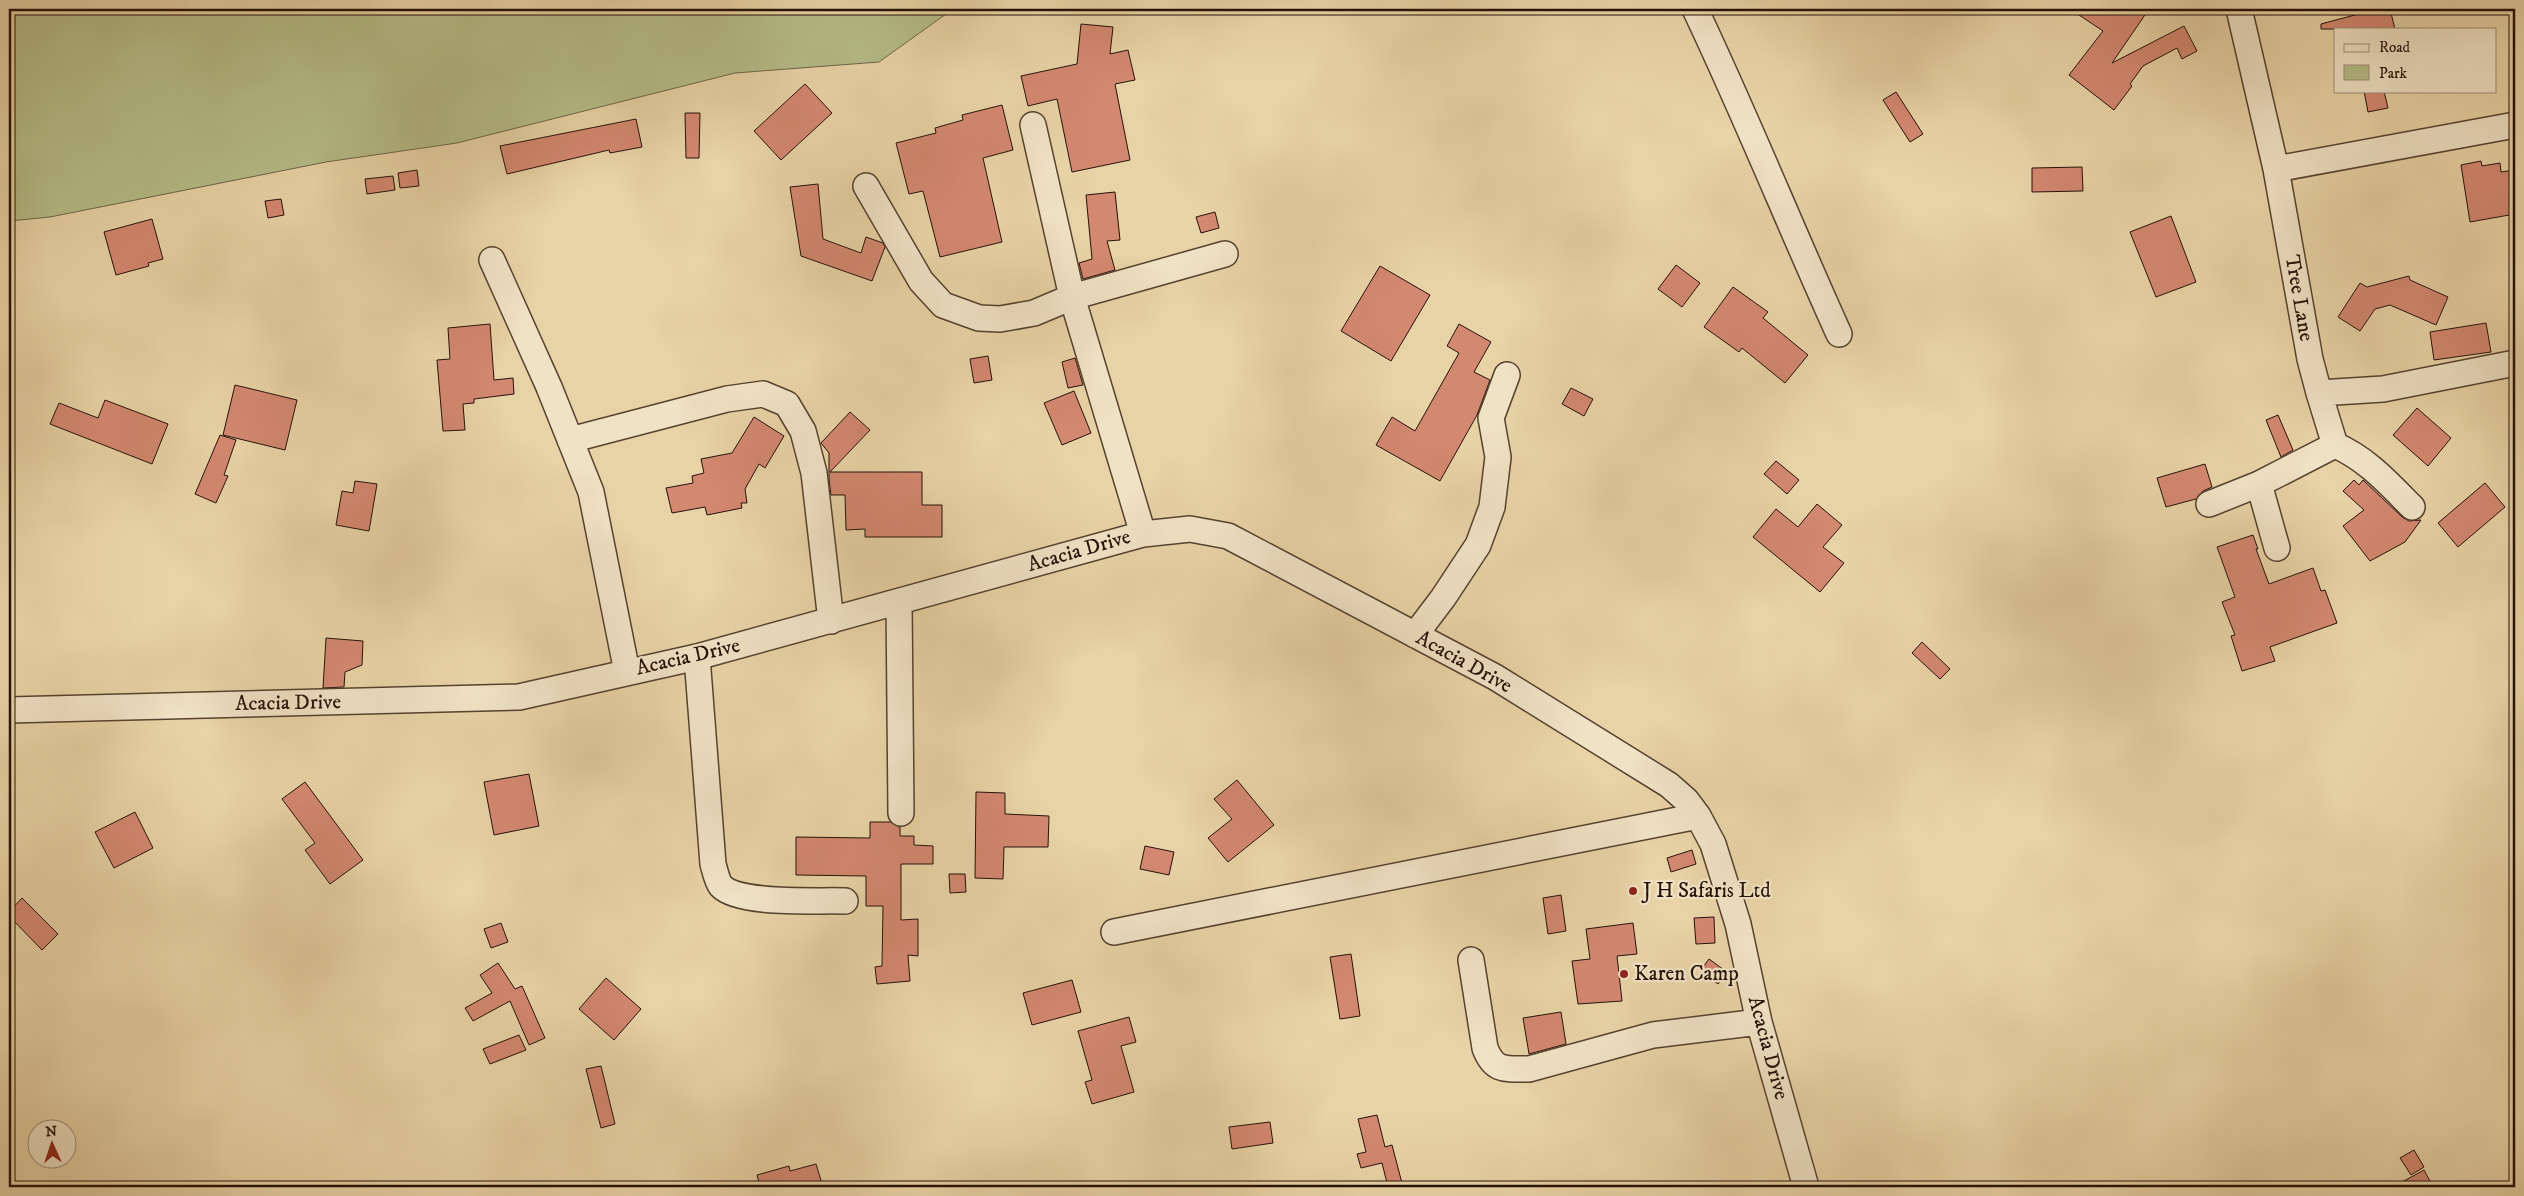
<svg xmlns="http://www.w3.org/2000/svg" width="2524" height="1196" font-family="'IM FELL DW Pica',serif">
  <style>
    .green { fill: #b5bc87; stroke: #6d6648 }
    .building { fill: #d38870; stroke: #251108 }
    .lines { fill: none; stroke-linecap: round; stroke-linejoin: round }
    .minor-casing { stroke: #564230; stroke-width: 28 }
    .minor { stroke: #f0e2c5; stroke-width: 25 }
    .poi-dot { fill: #8f2418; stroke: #f0e2c5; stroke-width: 2 }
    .labels { text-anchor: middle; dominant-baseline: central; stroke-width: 4.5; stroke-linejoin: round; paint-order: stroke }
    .street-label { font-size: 21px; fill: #251108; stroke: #f0e2c5 }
    .poi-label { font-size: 21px; fill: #251108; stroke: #f0e2c5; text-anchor: start }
  </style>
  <rect width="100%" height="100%" fill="#e8d3a6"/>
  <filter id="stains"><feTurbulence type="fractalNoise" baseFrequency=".004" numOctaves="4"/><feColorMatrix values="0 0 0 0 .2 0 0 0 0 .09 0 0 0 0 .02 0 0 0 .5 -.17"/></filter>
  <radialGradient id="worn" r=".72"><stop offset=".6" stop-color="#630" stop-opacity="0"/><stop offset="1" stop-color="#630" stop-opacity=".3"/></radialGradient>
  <path class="green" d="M 9,9 L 953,9 L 879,62 L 735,73 L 457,143 L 326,162 L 50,217 L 9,221 Z"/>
  <path class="building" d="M 2070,9 L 2149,9 L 2112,63 L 2184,26 L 2197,51 L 2182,59 L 2177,48 L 2143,66 L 2130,84 L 2132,86 L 2114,110 L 2069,75 L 2103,31 Z
    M 2377,9 L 2390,9 L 2395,29 L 2321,29 L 2321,24 Z
    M 1081,24 L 1113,27 L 1110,54 L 1128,50 L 1135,80 L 1115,84 L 1130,160 L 1072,172 L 1057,99 L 1028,106 L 1021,76 L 1077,64 Z
    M 805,84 L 832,113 L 781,160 L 754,131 Z
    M 2364,91 L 2384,91 L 2388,108 L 2368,112 Z
    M 1896,92 L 1923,134 L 1910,142 L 1883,100 Z
    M 1002,105 L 1013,150 L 983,158 L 1002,242 L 940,257 L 923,191 L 909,194 L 896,143 L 936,133 L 935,128 L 963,120 L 962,115 Z
    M 685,113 L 700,113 L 699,158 L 686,158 Z
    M 636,119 L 642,147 L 610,153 L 609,150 L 507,174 L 500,146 Z
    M 2481,161 L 2482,166 L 2500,163 L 2501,172 L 2515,170 L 2515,214 L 2470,222 L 2461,165 Z
    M 2082,167 L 2083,191 L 2032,192 L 2032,168 Z
    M 417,170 L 419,186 L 400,188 L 398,173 Z
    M 393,176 L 395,190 L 367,194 L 365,179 Z
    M 818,184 L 823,239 L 861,253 L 866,237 L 883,243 L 885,247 L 872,281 L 801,256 L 790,187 Z
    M 1115,192 L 1120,240 L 1107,241 L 1115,270 L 1083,279 L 1079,263 L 1092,259 L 1086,195 Z
    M 281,199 L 284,215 L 268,218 L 265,201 Z
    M 1215,212 L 1219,228 L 1201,233 L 1196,217 Z
    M 2171,216 L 2196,282 L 2156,297 L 2130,232 Z
    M 152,219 L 163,259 L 148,263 L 149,266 L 116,275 L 104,232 Z
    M 1676,265 L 1700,283 L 1682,307 L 1658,289 Z
    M 1380,266 L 1430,295 L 1391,361 L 1341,331 Z
    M 2409,276 L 2410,280 L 2448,297 L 2436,325 L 2390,305 L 2375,309 L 2360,331 L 2338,317 L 2360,283 L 2367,287 Z
    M 1733,287 L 1768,312 L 1763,318 L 1808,355 L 1785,383 L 1742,348 L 1739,352 L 1704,327 Z
    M 2486,323 L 2491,352 L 2434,360 L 2430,332 Z
    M 490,324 L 494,380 L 513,378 L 514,394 L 474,399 L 474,403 L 463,404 L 465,430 L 443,431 L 437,360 L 450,359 L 448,328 Z
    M 1459,324 L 1491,342 L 1474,372 L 1490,380 L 1477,415 L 1440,481 L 1376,445 L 1392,417 L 1415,431 L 1459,353 L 1447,346 Z
    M 988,356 L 992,380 L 974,383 L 970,359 Z
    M 1075,358 L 1083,385 L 1068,388 L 1062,362 Z
    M 235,385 L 297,400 L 285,450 L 223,435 Z
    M 1571,388 L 1593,399 L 1584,416 L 1562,404 Z
    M 1074,391 L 1091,433 L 1062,445 L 1044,403 Z
    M 105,400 L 168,424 L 152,464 L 50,424 L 59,403 L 98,418 Z
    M 2417,408 L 2451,438 L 2428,466 L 2393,435 Z
    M 850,412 L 870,430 L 830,472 L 922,472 L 922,505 L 942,505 L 942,537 L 865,537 L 865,529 L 846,530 L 845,495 L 831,495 L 829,479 L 829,453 L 821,443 Z
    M 2278,415 L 2293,450 L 2281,457 L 2266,420 Z
    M 754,417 L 784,436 L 765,468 L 759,464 L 745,489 L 747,503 L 741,503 L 742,508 L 707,515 L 705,507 L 672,513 L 666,488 L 693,483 L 692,476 L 704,473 L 701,459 L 732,453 Z
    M 220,435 L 236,440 L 224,475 L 228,476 L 216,503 L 195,494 Z
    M 1776,461 L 1799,480 L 1787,494 L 1764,474 Z
    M 2205,464 L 2212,487 L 2203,491 L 2196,499 L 2166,507 L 2157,478 Z
    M 2354,480 L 2359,485 L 2363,480 L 2402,517 L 2409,521 L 2421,520 L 2405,542 L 2370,561 L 2343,526 L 2364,510 L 2343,491 Z
    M 355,481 L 377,484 L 369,531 L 336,525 L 342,491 L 353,493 Z
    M 2485,483 L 2505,507 L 2458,547 L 2438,523 Z
    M 1817,504 L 1842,525 L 1823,547 L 1844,563 L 1820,592 L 1753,537 L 1776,509 L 1798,527 Z
    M 2253,535 L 2258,549 L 2256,549 L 2269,584 L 2313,568 L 2321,591 L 2325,590 L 2337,623 L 2270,647 L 2275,661 L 2242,671 L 2231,636 L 2235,635 L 2222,602 L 2235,597 L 2217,547 Z
    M 326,638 L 363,641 L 362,665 L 345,672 L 344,687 L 323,688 Z
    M 1922,642 L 1950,669 L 1940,679 L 1912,653 Z
    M 529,774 L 539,826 L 494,835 L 484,782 Z
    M 1237,780 L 1274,825 L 1228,862 L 1208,838 L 1232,819 L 1214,799 Z
    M 305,782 L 363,860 L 330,884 L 305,850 L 315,843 L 282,799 Z
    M 976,792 L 1005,793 L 1005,814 L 1049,816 L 1048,847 L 1004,847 L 1003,879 L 975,878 Z
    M 135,812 L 153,848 L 114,868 L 95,832 Z
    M 870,822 L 891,822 L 900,827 L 900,836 L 914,836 L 914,845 L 933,846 L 933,864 L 901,864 L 901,920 L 918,919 L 918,956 L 908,955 L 910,981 L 877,984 L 875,967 L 882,966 L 883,906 L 866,906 L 866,876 L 796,875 L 796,837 L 870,838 Z
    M 1145,846 L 1174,852 L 1169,875 L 1140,869 Z
    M 1692,850 L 1696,864 L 1671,872 L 1667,858 Z
    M 949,874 L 965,874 L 966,892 L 950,893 Z
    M 1561,895 L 1566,931 L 1548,934 L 1543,898 Z
    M 22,898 L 58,934 L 42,950 L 9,916 L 9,912 Z
    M 1714,917 L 1715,943 L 1696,944 L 1694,918 Z
    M 501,923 L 508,942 L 491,948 L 484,929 Z
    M 1633,923 L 1637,954 L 1617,956 L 1622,1001 L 1578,1004 L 1572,961 L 1590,959 L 1586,929 Z
    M 1351,954 L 1360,1016 L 1340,1019 L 1330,957 Z
    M 1709,959 L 1727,972 L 1718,984 L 1700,971 Z
    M 498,963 L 515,989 L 522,986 L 545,1038 L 529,1045 L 510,1001 L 473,1021 L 465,1008 L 492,993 L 480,975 Z
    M 606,978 L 641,1009 L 614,1040 L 579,1009 Z
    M 1072,980 L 1081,1012 L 1032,1025 L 1023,993 Z
    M 1561,1012 L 1566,1044 L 1529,1054 L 1523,1018 Z
    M 1129,1017 L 1136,1042 L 1121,1046 L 1134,1092 L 1092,1104 L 1085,1082 L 1092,1080 L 1078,1031 Z
    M 519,1035 L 526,1050 L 490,1064 L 483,1049 Z
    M 601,1066 L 615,1124 L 601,1128 L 586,1069 Z
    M 1377,1115 L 1385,1147 L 1392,1145 L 1403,1187 L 1388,1187 L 1382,1163 L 1361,1168 L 1357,1154 L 1366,1152 L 1358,1119 Z
    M 1270,1122 L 1273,1143 L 1232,1149 L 1229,1127 Z
    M 2414,1150 L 2424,1167 L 2411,1175 L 2400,1158 Z
    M 816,1164 L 823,1187 L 760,1187 L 757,1175 L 789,1166 L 790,1171 Z
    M 2424,1170 L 2433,1187 L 2393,1187 Z"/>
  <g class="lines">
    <g class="minor-casing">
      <path id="minor" d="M 1695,9 C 1746,116 1790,226 1839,334
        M 2239,9 L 2276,169 L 2310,359 L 2319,393 L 2383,389 L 2515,363
        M 1033,125 L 1072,297 L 1143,534
        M 2276,169 L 2515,125
        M 866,186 L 921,281 L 943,305 L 979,318 L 1000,319 L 1034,313 L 1072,297 L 1225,254
        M 492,260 L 549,387 L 591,492 L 627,672
        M 2319,393 L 2335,445 C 2367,459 2388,483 2412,507
        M 570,440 L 727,399 L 763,394 L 787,404 L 803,431 L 814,473 L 831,621
        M 2259,484 L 2277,548
        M 2209,504 L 2259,484 L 2335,445
        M 899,602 L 901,813
        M 1415,635 L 1443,598 L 1478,545 L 1492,507 L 1498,457 L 1491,418 L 1507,375
        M 697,657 L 713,864 C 715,871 717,881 721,886 C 739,905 818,900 845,901
        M 9,710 L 519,697 L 697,657 L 1143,534 L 1190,529 L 1228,536 L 1495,677 L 1669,785 L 1686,800 L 1698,816 L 1713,844 L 1738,924 L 1759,1022 L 1806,1187
        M 1114,932 L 1698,816
        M 1471,960 L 1485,1048 C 1494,1072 1506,1069 1529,1069 L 1653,1035 L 1759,1022"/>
    </g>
    <use href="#minor" class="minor"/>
  </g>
  <g class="poi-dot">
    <circle cx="1633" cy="891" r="5"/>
    <circle cx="1624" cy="974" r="5"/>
  </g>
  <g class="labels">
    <g class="street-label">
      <text transform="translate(2299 298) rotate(80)">Tree Lane</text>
      <text transform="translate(1079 551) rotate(-16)">Acacia Drive</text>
      <text transform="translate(688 657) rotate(-13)">Acacia Drive</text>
      <text transform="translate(1464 662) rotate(29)">Acacia Drive</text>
      <text transform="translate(288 703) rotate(-1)">Acacia Drive</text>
      <text transform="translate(1768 1048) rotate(75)">Acacia Drive</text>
    </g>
    <g class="poi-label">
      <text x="1643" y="891">J H Safaris Ltd</text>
      <text x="1634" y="974">Karen Camp</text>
    </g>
  </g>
  <rect width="2524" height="1196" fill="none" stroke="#e8d3a6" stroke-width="30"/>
  <rect x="10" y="10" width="2504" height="1176" fill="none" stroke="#251108" stroke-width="2.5"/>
  <rect x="15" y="15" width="2494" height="1166" fill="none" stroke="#251108"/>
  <rect x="2334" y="28" width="162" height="65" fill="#f0e2c5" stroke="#9f8e79"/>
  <rect x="2344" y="44" width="25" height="8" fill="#f0e2c5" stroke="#9f8e79"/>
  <text x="2379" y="52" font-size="15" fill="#251108">Road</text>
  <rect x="2344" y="65" width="25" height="15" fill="#b5bc87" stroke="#9f8e79"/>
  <text x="2379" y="78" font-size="15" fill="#251108">Park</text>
  <g transform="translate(52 1144) rotate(357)"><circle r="24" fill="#f0e2c5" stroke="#9f8e79"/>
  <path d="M0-4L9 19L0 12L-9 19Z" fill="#8f2418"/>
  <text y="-8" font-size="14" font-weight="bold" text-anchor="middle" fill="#251108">N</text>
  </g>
  <rect width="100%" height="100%" filter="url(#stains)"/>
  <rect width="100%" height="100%" fill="url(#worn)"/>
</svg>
